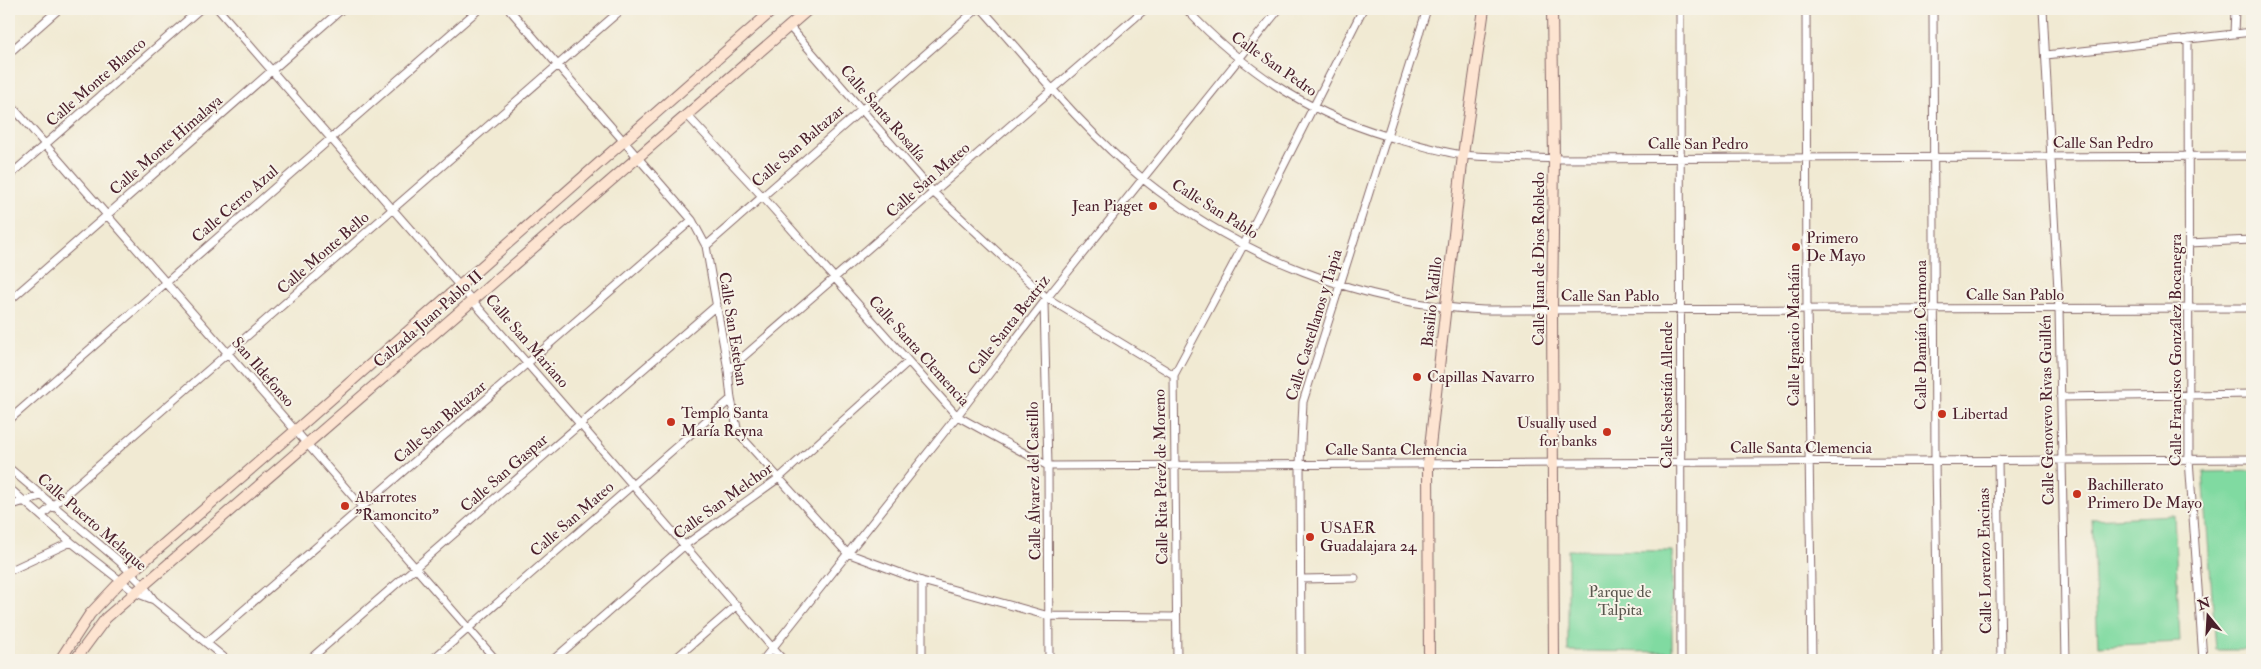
<svg xmlns="http://www.w3.org/2000/svg" width="2261" height="669" font-family="'IM FELL Double Pica',serif">
  <style>
    .green { fill: #80daa1; stroke: #657c66 }
    .lines { fill: none; stroke-linecap: round; stroke-linejoin: round }
    .street-casing { stroke: #846666; stroke-width: 9 }
    .secondary-casing { stroke: #846666; stroke-width: 12 }
    .street { stroke: #fff; stroke-width: 7 }
    .secondary { stroke: #fde4d1; stroke-width: 10 }
    .poi-dot { fill: #c8321e; stroke: #f7f3e8; stroke-width: 2 }
    .labels { text-anchor: middle; dominant-baseline: central; stroke-width: 4; stroke-linejoin: round; paint-order: stroke }
    .street-label { font-size: 16px; fill: #4a1f2b; stroke: #f7f3e8 }
    .poi-label { font-size: 16px; fill: #4a1f2b; stroke: #f7f3e8; text-anchor: start }
    .park-label { font-size: 16px; fill: #5a574e; stroke: #f7f3e8 }
  </style>
  <rect width="100%" height="100%" fill="#f7f3e8"/>
  <filter id="ink" filterUnits="userSpaceOnUse"><feTurbulence type="fractalNoise" baseFrequency=".02" numOctaves="2"/><feDisplacementMap in="SourceGraphic" scale="10" xChannelSelector="R" yChannelSelector="G"/><feConvolveMatrix kernelMatrix="1 2 1 2 8 2 1 2 1" color-interpolation-filters="sRGB"/></filter>
  <filter id="wash" filterUnits="userSpaceOnUse"><feTurbulence type="fractalNoise" baseFrequency=".0096" numOctaves="4" result="noise"/><feDisplacementMap in="SourceGraphic" scale="20" xChannelSelector="R" yChannelSelector="G"/><feGaussianBlur stdDeviation="1.12" result="paint"/><feColorMatrix in="noise" values="0 0 0 0 0 0 0 0 0 0 0 0 0 0 0 0 0 1.4 0 .05"/><feComposite in="paint" operator="in"/></filter>
  <g filter="url(#wash)">
    <rect width="100%" height="100%" fill="#f1ead3"/>
    <path class="green" d="M 2252,471 L 2252,650 L 2216,650 L 2203,472 Z
      M 2174,515 L 2180,642 L 2098,646 L 2092,519 Z
      M 1568,550 L 1672,551 L 1672,652 L 1568,651 Z"/>
  </g>
  <g filter="url(#ink)">
    <g class="lines">
      <g class="street-casing">
        <path id="street" d="M 218,9 L 580,424 L 783,660
          M 509,9 L 692,220 L 706,246 L 728,370 L 731,399 L 738,433 L 847,553 L 922,581 L 1049,616 L 1176,617
          M 982,9 C 1033,66 1083,130 1143,179 C 1239,256 1361,305 1484,310 L 2252,308
          M 1186,9 C 1248,75 1316,118 1404,141 C 1423,146 1443,152 1463,155 C 1493,158 1524,157 1554,159 L 2252,156
          M 1680,9 L 1681,660
          M 1806,9 L 1807,308 L 1812,660
          M 1933,9 L 1935,461 L 1938,660
          M 2043,9 L 2059,309 L 2066,660
          M 789,26 L 934,193 L 1047,298 L 1174,375
          M 2234,34 L 2235,9
          M 2188,39 L 2189,459 L 2203,660
          M 9,53 L 59,9
          M 2046,55 L 2252,32
          M 9,103 L 496,660
          M 687,115 L 762,196 L 957,416 L 1048,466 L 2252,459
          M 9,176 L 200,9
          M 2189,243 L 2251,240
          M 706,246 L 977,9
          M 9,301 L 342,9
          M 1044,303 L 1048,466 L 1049,660
          M 728,370 L 1145,9
          M 2061,397 L 2252,394
          M 9,420 L 479,9
          M 1998,460 L 2001,660
          M 9,468 L 119,561 L 143,585 L 154,600 L 227,660
          M 9,488 L 71,542 L 136,593 L 154,600
          M 9,506 L 41,496
          M 41,516 L 622,9
          M 9,571 L 71,542
          M 1301,579 L 1355,578
          M 922,581 L 922,660
          M 206,643 L 692,220
          M 309,660 L 717,305
          M 432,660 L 731,399
          M 553,660 L 685,545 L 779,478 L 908,362
          M 674,660 L 737,605
          M 763,660 L 957,416 L 1047,298 L 1279,9
          M 1177,660 L 1174,375 L 1244,244 L 1363,9
          M 1301,660 L 1300,464 L 1303,402 L 1427,9"/>
      </g>
      <g class="secondary-casing">
        <path id="secondary" d="M 1552,9 L 1554,159 L 1552,310 L 1554,660
          M 60,660 L 90,614 L 121,581 L 296,430 L 774,9
          M 75,660 L 106,618 L 809,9
          M 1429,660 L 1428,464 L 1463,155 L 1484,9"/>
      </g>
      <use href="#street" class="street"/>
      <use href="#secondary" class="secondary"/>
    </g>
  </g>
  <g class="poi-dot">
    <circle cx="1153" cy="206" r="5"/>
    <circle cx="1796" cy="247" r="5"/>
    <circle cx="1417" cy="377" r="5"/>
    <circle cx="1942" cy="414" r="5"/>
    <circle cx="671" cy="422" r="5"/>
    <circle cx="1607" cy="432" r="5"/>
    <circle cx="2077" cy="494" r="5"/>
    <circle cx="345" cy="506" r="5"/>
    <circle cx="1310" cy="537" r="5"/>
  </g>
  <g class="labels">
    <g class="street-label">
      <text transform="translate(1274 64) rotate(35)">Calle San Pedro</text>
      <text transform="translate(96 82) rotate(-41)">Calle Monte Blanco</text>
      <text transform="translate(883 113) rotate(49)">Calle Santa Rosalía</text>
      <text x="2103" y="143">Calle San Pedro</text>
      <text x="1698" y="144">Calle San Pedro</text>
      <text transform="translate(166 145) rotate(-41)">Calle Monte Himalaya</text>
      <text transform="translate(798 146) rotate(-41)">Calle San Baltazar</text>
      <text transform="translate(928 180) rotate(-41)">Calle San Mateo</text>
      <text transform="translate(235 204) rotate(-41)">Calle Cerro Azul</text>
      <text transform="translate(1215 209) rotate(32)">Calle San Pablo</text>
      <text transform="translate(323 253) rotate(-41)">Calle Monte Bello</text>
      <text transform="translate(1539 259) rotate(-90)">Calle Juan de Dios Robledo</text>
      <text x="2015" y="295">Calle San Pablo</text>
      <text x="1610" y="296">Calle San Pablo</text>
      <text transform="translate(1432 302) rotate(-84)">Basilio Vadillo</text>
      <text transform="translate(428 319) rotate(-41)">Calzada Juan Pablo II</text>
      <text transform="translate(1009 325) rotate(-52)">Calle Santa Beatriz</text>
      <text transform="translate(1314 325) rotate(-73)">Calle Castellanos y Tapia</text>
      <text transform="translate(733 329) rotate(81)">Calle San Esteban</text>
      <text transform="translate(1794 335) rotate(-90)">Calle Ignacio Macháin</text>
      <text transform="translate(1921 335) rotate(-90)">Calle Damián Carmona</text>
      <text transform="translate(527 341) rotate(49)">Calle San Mariano</text>
      <text transform="translate(2176 350) rotate(-90)">Calle Francisco González Bocanegra</text>
      <text transform="translate(919 351) rotate(48)">Calle Santa Clemencia</text>
      <text transform="translate(263 372) rotate(49)">San Ildefonso</text>
      <text transform="translate(1667 395) rotate(-90)">Calle Sebastián Allende</text>
      <text transform="translate(2047 410) rotate(-91)">Calle Genovevo Rivas Guillén</text>
      <text transform="translate(440 422) rotate(-41)">Calle San Baltazar</text>
      <text x="1801" y="448">Calle Santa Clemencia</text>
      <text x="1396" y="450">Calle Santa Clemencia</text>
      <text transform="translate(504 473) rotate(-41)">Calle San Gaspar</text>
      <text transform="translate(1161 477) rotate(-91)">Calle Rita Pérez de Moreno</text>
      <text transform="translate(1034 481) rotate(-91)">Calle Álvarez del Castillo</text>
      <text transform="translate(723 501) rotate(-36)">Calle San Melchor</text>
      <text transform="translate(572 519) rotate(-41)">Calle San Mateo</text>
      <text transform="translate(92 522) rotate(41)">Calle Puerto Melaque</text>
      <text transform="translate(1985 561) rotate(-91)">Calle Lorenzo Encinas</text>
    </g>
    <g class="poi-label">
      <text x="1143" y="206" text-anchor="end">Jean Piaget</text>
      <text x="1806" y="238">Primero<tspan x="1806" dy="18">De Mayo</tspan></text>
      <text x="1427" y="377">Capillas Navarro</text>
      <text x="681" y="413">Templo Santa<tspan x="681" dy="18">María Reyna</tspan></text>
      <text x="1952" y="414">Libertad</text>
      <text x="1597" y="423" text-anchor="end">Usually used<tspan x="1597" dy="18">for banks</tspan></text>
      <text x="2087" y="485">Bachillerato<tspan x="2087" dy="18">Primero De Mayo</tspan></text>
      <text x="355" y="497">Abarrotes<tspan x="355" dy="18">"Ramoncito"</tspan></text>
      <text x="1320" y="528">USAER<tspan x="1320" dy="18">Guadalajara 24</tspan></text>
    </g>
    <g class="park-label">
      <text x="1620" y="592">Parque de<tspan x="1620" dy="18">Talpita</tspan></text>
    </g>
  </g>
  <rect width="2261" height="669" fill="none" stroke="#f7f3e8" stroke-width="30"/>
  <g transform="translate(2208 616) rotate(342)" stroke="#f7f3e8" stroke-width="4" paint-order="stroke">
  <path d="M0-4L9 19L0 12L-9 19Z" fill="#4a1f2b"/>
  <text y="-8" font-size="14" font-weight="bold" text-anchor="middle" fill="#4a1f2b">N</text>
  </g>
</svg>
